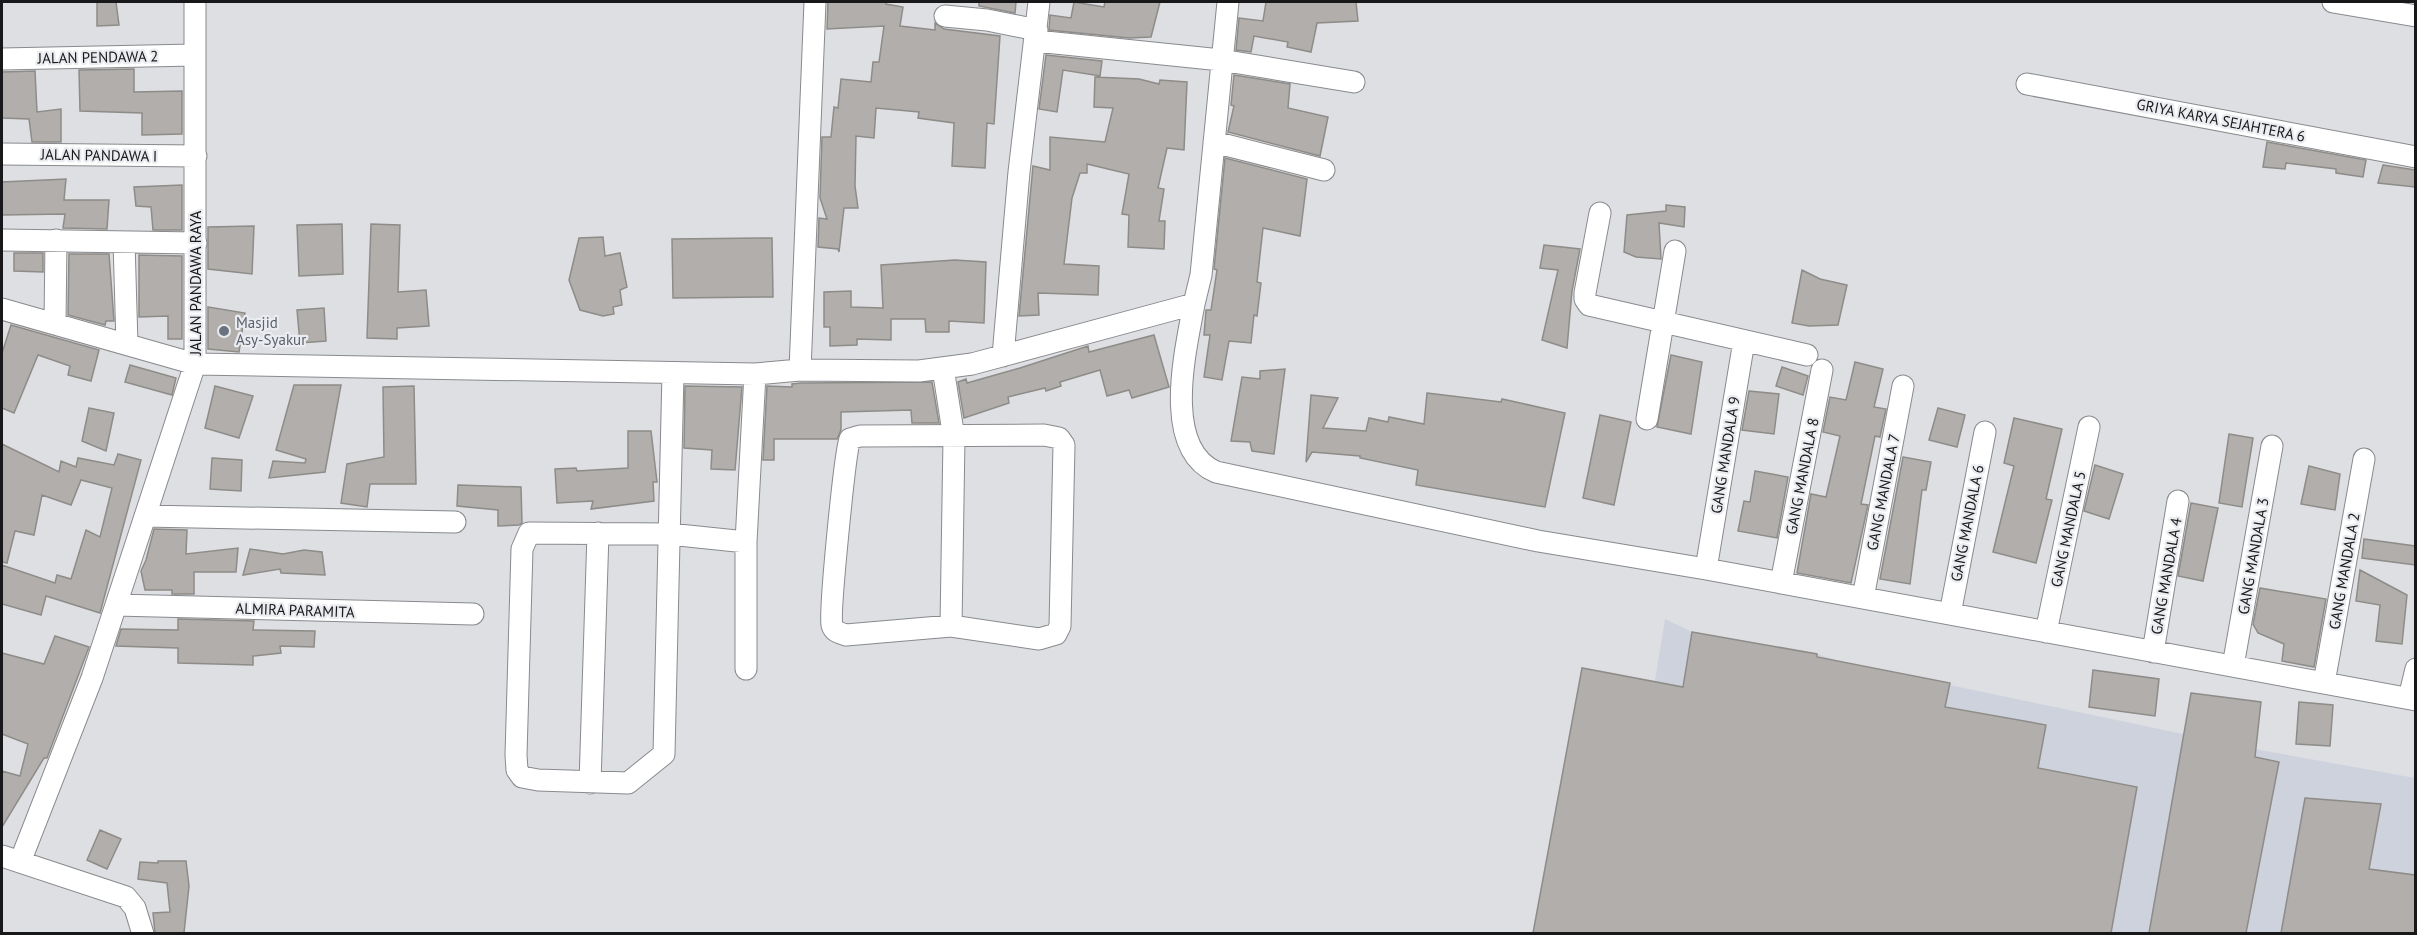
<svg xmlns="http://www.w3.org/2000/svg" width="2417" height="935" font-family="'PT Sans',sans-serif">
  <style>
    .built { fill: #cdd2dd }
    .building { fill: #b1aeab; stroke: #8e8c88; stroke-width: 1.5 }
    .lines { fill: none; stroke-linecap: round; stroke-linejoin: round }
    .minor-casing { stroke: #888a8d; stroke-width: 23 }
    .minor { stroke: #fff; stroke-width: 21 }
    .worship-dot { fill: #6b7280; stroke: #eaecf0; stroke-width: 2 }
    .labels { text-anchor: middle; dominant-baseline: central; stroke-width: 4.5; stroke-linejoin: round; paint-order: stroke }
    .street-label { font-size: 15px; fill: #18181a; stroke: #eaecf0 }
    .worship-label { font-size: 15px; fill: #5b616d; stroke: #eaecf0; text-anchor: start }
  </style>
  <rect width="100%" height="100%" fill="#dddfe3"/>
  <path class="built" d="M 1665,619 L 1692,632 L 1817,654 L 1845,663 L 2254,749 L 2415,778 L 2415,933 L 1614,934 Z"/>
  <path class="building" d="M 97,2 L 116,2 L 119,25 L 97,26 Z
    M 828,2 L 886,2 L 886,4 L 903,7 L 900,26 L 935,30 L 935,23 L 944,29 L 1000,36 L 994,124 L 987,123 L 985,168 L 952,166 L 954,123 L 918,118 L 919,112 L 876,108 L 874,138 L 856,136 L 855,186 L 858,208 L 844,208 L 839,252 L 838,249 L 818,247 L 819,218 L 827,219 L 820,198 L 822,137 L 831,137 L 834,107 L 838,108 L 841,79 L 871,82 L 873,62 L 879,62 L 884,26 L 827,29 Z
    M 979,2 L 1016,2 L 1015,13 L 979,6 Z
    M 1074,2 L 1104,7 L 1105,2 L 1160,2 L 1151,37 L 1129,38 L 1049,30 L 1050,15 L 1071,18 Z
    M 1266,2 L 1356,2 L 1358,21 L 1317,23 L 1311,52 L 1287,47 L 1288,42 L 1254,36 L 1251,52 L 1236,50 L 1239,18 L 1263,21 Z
    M 1046,55 L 1102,61 L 1100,76 L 1063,70 L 1057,112 L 1039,109 Z
    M 134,69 L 134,92 L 182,91 L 182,134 L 142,135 L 142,113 L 80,111 L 79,70 Z
    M 35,71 L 37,112 L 61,109 L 61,142 L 32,142 L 29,119 L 2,118 L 2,72 Z
    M 1234,75 L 1290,84 L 1288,108 L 1328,117 L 1320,156 L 1228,132 L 1234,106 L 1231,105 Z
    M 1095,77 L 1139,79 L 1159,84 L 1160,80 L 1187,82 L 1184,150 L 1167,148 L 1158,188 L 1164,189 L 1159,221 L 1165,221 L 1164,249 L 1128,247 L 1129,215 L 1122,214 L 1129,174 L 1087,164 L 1087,173 L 1080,173 L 1072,198 L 1064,264 L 1099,266 L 1098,295 L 1038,293 L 1039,315 L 1019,316 L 1033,166 L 1050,170 L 1050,137 L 1105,142 L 1113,108 L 1094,107 Z
    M 2267,142 L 2366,160 L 2363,177 L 2336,173 L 2336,169 L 2286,163 L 2285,169 L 2263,167 Z
    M 1225,158 L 1307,179 L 1300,236 L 1263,228 L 1257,282 L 1261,283 L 1257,316 L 1254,315 L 1251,343 L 1229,341 L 1222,380 L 1204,377 L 1210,335 L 1204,335 L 1206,310 L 1211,310 L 1217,270 L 1214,269 Z
    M 2383,165 L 2415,170 L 2415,187 L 2378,183 Z
    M 66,179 L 64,200 L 109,200 L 107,229 L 63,228 L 65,214 L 2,215 L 2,182 Z
    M 182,185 L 182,230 L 153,230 L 151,207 L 136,206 L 134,187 Z
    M 1666,205 L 1685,207 L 1684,227 L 1659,223 L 1661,259 L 1636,257 L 1624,252 L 1627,215 L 1666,211 Z
    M 342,224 L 343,274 L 299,276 L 297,225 Z
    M 371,224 L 400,225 L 398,292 L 426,290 L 429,326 L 397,328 L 397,339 L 367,338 Z
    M 254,226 L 252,274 L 208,269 L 208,227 Z
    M 603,237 L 605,256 L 620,253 L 627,287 L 620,290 L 622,305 L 613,307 L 614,314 L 603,316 L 580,310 L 569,280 L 579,238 Z
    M 772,238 L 773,297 L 673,298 L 672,239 Z
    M 1544,245 L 1580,249 L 1572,291 L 1567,348 L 1542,340 L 1558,270 L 1540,268 Z
    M 14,253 L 43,253 L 43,272 L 14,271 Z
    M 69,254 L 109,254 L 114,321 L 106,321 L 105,325 L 68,315 Z
    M 139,255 L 182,256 L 182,339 L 168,339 L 168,316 L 139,317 Z
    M 955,260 L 986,262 L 984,323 L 949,321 L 949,332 L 926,332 L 925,319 L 891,319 L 891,340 L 857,339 L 857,345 L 830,346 L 830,327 L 824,327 L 824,292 L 851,291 L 851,307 L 883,308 L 881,265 Z
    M 1802,270 L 1820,279 L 1847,285 L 1838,325 L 1809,326 L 1792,323 Z
    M 208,307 L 245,313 L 239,352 L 208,349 Z
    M 324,308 L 326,341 L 300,343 L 297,310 Z
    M 11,325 L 99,350 L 91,381 L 68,375 L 70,366 L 38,355 L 14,413 L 2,408 L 2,353 Z
    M 1154,335 L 1169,387 L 1132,398 L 1129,390 L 1107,396 L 1100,370 L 1060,382 L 1061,386 L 1046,391 L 1045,388 L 1008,397 L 1009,403 L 964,418 L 958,382 L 966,379 L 967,383 L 1020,368 L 1088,346 L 1089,352 Z
    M 1671,355 L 1702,362 L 1691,434 L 1657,427 Z
    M 1855,362 L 1883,369 L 1874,407 L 1886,409 L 1880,437 L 1875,436 L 1861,504 L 1868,505 L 1851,583 L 1797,573 L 1811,494 L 1826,497 L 1840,436 L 1823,432 L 1830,397 L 1846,400 Z
    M 130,365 L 176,378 L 172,395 L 125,382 Z
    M 1782,367 L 1808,376 L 1803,395 L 1776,386 Z
    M 1285,369 L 1274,454 L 1252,451 L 1250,442 L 1231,441 L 1242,377 L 1260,379 L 1260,371 Z
    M 932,382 L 939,423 L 912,423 L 911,410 L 841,412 L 841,430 L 837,439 L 774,439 L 774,460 L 763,460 L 767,386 L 792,387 L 792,384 L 801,383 Z
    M 294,385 L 341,385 L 325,472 L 269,478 L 273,461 L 305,463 L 306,459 L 276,450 Z
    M 215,386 L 253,396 L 239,438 L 205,428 Z
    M 414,386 L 416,484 L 370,484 L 367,507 L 341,503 L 347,464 L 384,457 L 383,387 Z
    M 685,386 L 742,387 L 735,470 L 711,469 L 712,450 L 684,448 Z
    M 1749,391 L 1779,394 L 1774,434 L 1742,430 Z
    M 1427,393 L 1501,402 L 1502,399 L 1565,413 L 1545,507 L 1416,485 L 1418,470 L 1360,458 L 1360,456 L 1312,452 L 1306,462 L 1311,395 L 1338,398 L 1323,428 L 1366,431 L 1369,418 L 1388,422 L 1389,417 L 1424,424 Z
    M 89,408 L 114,413 L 106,451 L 82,441 Z
    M 1938,408 L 1965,415 L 1957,447 L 1929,440 Z
    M 1600,415 L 1631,422 L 1614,505 L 1583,498 Z
    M 2014,418 L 2062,429 L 2046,499 L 2052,500 L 2036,563 L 1993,552 L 2014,466 L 2004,463 Z
    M 628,431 L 651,431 L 657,482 L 653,482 L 654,501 L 591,509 L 593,501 L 557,503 L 555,469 L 576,468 L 577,471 L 628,468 Z
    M 2229,434 L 2253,438 L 2242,507 L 2219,503 Z
    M 2,444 L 59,472 L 61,461 L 76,467 L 78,458 L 114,465 L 118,454 L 141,460 L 100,613 L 46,596 L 41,615 L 2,604 L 2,565 L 55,583 L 57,575 L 71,579 L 86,530 L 100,537 L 112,488 L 81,480 L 71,505 L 42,495 L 34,535 L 15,531 L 7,563 L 2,562 Z
    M 1903,457 L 1931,462 L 1926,490 L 1922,490 L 1910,584 L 1880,579 Z
    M 212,458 L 242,460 L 241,491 L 210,489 Z
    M 2095,465 L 2123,474 L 2109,519 L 2084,511 Z
    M 2309,466 L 2340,474 L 2335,510 L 2301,504 Z
    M 1755,471 L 1788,477 L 1777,538 L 1738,531 L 1744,501 L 1750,502 Z
    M 458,485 L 521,487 L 522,523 L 519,525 L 498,526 L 498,510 L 457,506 Z
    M 2191,503 L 2218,508 L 2203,581 L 2178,576 Z
    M 154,529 L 187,530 L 186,554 L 238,548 L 236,572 L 194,572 L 194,594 L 172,594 L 172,590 L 145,590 L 141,571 L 146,560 Z
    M 2364,539 L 2415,546 L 2415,565 L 2362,558 Z
    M 250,549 L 283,554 L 304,550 L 322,552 L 325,575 L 281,573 L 280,569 L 243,575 Z
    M 2360,570 L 2407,595 L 2402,644 L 2376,641 L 2380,605 L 2356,601 Z
    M 2260,588 L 2326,599 L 2314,667 L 2282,661 L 2284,644 L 2258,633 L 2253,624 Z
    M 178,619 L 254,621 L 253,630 L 315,631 L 314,647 L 280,646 L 281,653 L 253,656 L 253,665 L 178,663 L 178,648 L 116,646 L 121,629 L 178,630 Z
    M 1692,632 L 1817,654 L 1817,657 L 1950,683 L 1945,707 L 2046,725 L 2038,768 L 2137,787 L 2111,933 L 1533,933 L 1582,668 L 1683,687 Z
    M 55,636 L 89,647 L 47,758 L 44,758 L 2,827 L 2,771 L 20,776 L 28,744 L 2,734 L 2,653 L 44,664 Z
    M 2093,670 L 2159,679 L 2155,716 L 2089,707 Z
    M 2191,693 L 2261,702 L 2255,757 L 2279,762 L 2246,933 L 2149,933 Z
    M 2299,702 L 2333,705 L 2330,746 L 2296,744 Z
    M 2305,798 L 2381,804 L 2369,869 L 2415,875 L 2415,933 L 2281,933 Z
    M 100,830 L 121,839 L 107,869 L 87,860 Z
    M 158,861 L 186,861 L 189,886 L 184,933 L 155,933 L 153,913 L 170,912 L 167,883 L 138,879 L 140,862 L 158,863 Z"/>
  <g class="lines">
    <g class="minor-casing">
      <path id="minor" d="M 2333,2 L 2416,16
        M 945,16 L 987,20 L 1037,30
        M 1036,41 L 1221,60 L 1354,82
        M 2,59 L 194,55
        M 2027,84 L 2416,157
        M 1214,142 L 1324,170
        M 2,154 L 196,156
        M 1600,213 L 1585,293 L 1585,299 L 1589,305 L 1807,355
        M 2,240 L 196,243
        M 124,242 L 127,344
        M 1194,304 L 1201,275 L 1228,2
        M 2,309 L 195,364 L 195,2
        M 55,324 L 56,240
        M 1003,356 L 1019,172 L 1039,2
        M 943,368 L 954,438 L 951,626
        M 800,370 L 815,2
        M 673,373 L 664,754 L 628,783 L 538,780 L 522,777 L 517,770 L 516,755 L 522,549 L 529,533 L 669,534 L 746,542
        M 1647,419 L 1675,251
        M 1044,435 L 1059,438 L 1064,445 L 1060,626 L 1056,634 L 1039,639 L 951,626 L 846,635 C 840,633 834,632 832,625 C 829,613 845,451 850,439 L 860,436 Z
        M 145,516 L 455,522
        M 1706,569 L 1744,341
        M 1781,583 L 1822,370
        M 1863,598 L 1903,386
        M 116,605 L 473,614
        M 1950,614 L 1985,432
        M 2046,632 L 2089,427
        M 2153,652 L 2178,501
        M 2233,666 L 2272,446
        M 746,669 L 746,542 L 755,374
        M 2324,683 L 2364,459
        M 2409,698 L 2416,669
        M 590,783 L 598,533
        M 2,856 L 126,897 L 135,908 L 143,934
        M 20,862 L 92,678 L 195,364 L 755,374 L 800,370 L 919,371 L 972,364 L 1194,304 C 1186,349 1161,448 1216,472 L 1538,541 L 1706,569 L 2416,700"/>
    </g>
    <use href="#minor" class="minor"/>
  </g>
  <circle class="worship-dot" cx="224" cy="331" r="6"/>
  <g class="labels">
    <g class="street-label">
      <text transform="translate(98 57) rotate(-1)">JALAN PENDAWA 2</text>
      <text transform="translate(2221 120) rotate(11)">GRIYA KARYA SEJAHTERA 6</text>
      <text transform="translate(99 155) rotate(1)">JALAN PANDAWA I</text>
      <text transform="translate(195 283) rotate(-90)">JALAN PANDAWA RAYA</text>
      <text transform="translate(1725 455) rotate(-81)">GANG MANDALA 9</text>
      <text transform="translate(1802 476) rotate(-79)">GANG MANDALA 8</text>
      <text transform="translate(1883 492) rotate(-79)">GANG MANDALA 7</text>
      <text transform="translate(1967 523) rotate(-79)">GANG MANDALA 6</text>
      <text transform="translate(2068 529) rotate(-78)">GANG MANDALA 5</text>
      <text transform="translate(2253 556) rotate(-80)">GANG MANDALA 3</text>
      <text transform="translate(2344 571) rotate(-80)">GANG MANDALA 2</text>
      <text transform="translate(2166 576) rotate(-80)">GANG MANDALA 4</text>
      <text transform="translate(295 610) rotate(2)">ALMIRA PARAMITA</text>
    </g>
    <g class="worship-label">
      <text x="236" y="322">Masjid<tspan x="236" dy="17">Asy-Syakur</tspan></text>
    </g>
  </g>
  <rect width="2417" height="935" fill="none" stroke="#18181a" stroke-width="6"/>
</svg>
